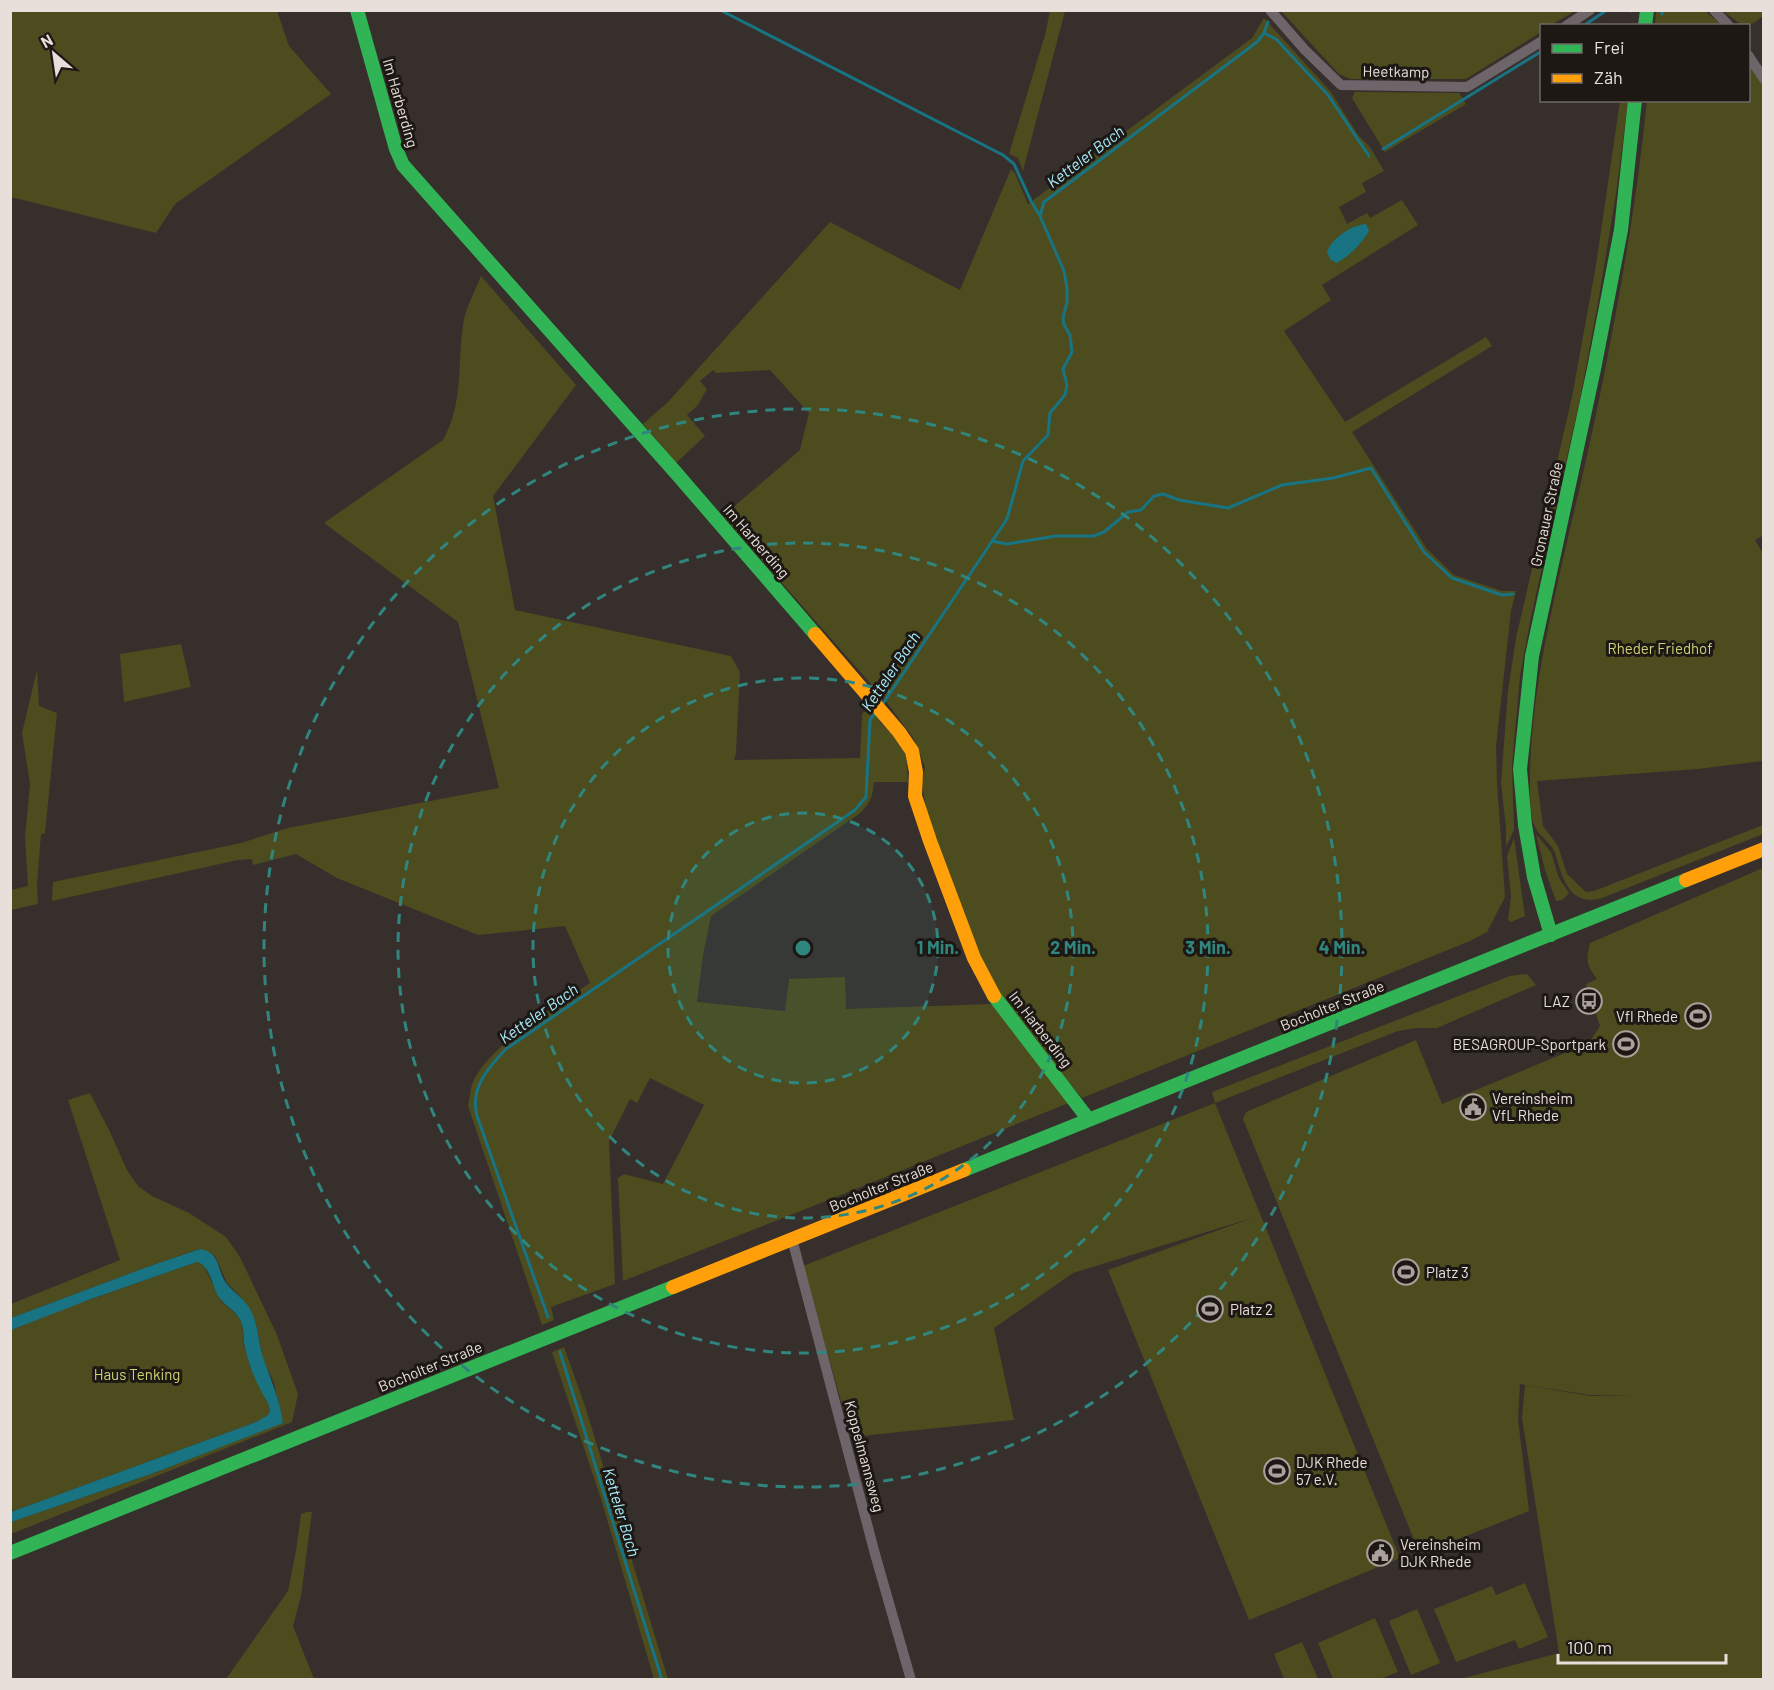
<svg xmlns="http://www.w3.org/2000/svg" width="1774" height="1690" font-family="Barlow,sans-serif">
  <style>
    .green { fill: #4c4c1f }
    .water { fill: #187383 }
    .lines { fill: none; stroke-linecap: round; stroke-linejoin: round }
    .stream { stroke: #187383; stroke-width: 3 }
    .street { stroke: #6d656a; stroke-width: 10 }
    .fast { stroke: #30b455; stroke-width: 14 }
    .slow { stroke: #ff9f0a; stroke-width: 14 }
    .ring { fill: none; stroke: #30867e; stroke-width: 3; stroke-dasharray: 10 8 }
    .labels { text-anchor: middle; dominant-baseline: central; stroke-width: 6; stroke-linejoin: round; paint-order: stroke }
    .street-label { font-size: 15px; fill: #e8dfda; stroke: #1e1815 }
    .park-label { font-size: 15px; fill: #cfd374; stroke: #1e1815 }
    .poi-label { font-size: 15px; fill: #e8dfda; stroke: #1e1815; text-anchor: start }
    .water-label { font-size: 16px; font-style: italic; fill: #a8edfc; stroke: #1e1815 }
    .centre { fill: #30867e; stroke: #1e1815; stroke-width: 3 }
    .ring-label { font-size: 18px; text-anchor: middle; font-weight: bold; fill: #30867e; stroke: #1e1815; stroke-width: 6; stroke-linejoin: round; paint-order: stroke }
  </style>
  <rect width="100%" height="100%" fill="#372f2c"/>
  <path class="green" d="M 11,10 L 277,11 L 289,46 L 331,94 L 175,204 L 156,233 L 11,197 Z
    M 1656,10 L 1705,11 L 1722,25 L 1655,26 Z
    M 1050,11 L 1065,11 L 1023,171 L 1018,158 L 1009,154 L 1045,35 Z
    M 1281,11 L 1575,11 L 1551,25 L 1542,26 L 1541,32 L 1466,79 L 1350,79 L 1339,74 Z
    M 1723,11 L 1763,11 L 1762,17 L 1754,23 L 1742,25 Z
    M 1264,18 L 1331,92 L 1358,135 L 1370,147 L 1384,171 L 1362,183 L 1366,192 L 1339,207 L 1347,224 L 1367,213 L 1370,218 L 1402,200 L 1418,225 L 1322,285 L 1331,300 L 1284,331 L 1345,422 L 1486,337 L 1492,346 L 1352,432 L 1427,549 L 1454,575 L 1502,591 L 1516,591 L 1511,611 L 1496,746 L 1497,783 L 1505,897 L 1487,932 L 1470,941 L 1082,1098 L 1018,1022 L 982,967 L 928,823 L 922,782 L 925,767 L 914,739 L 885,700 L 723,516 L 800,450 L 809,413 L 770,370 L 716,373 L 713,370 L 700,381 L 707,389 L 698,405 L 687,415 L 705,436 L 676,463 L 643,424 L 668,402 L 830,222 L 960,290 L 1011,169 L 1015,173 L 1028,204 L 1252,38 Z
    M 1749,61 L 1764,86 L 1764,535 L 1755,540 L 1764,555 L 1763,761 L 1697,769 L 1537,781 L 1543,826 L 1558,846 L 1567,874 L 1586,892 L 1594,891 L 1763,825 L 1763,834 L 1602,898 C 1571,907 1563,881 1556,856 C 1552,842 1540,838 1535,827 C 1529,816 1530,787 1530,773 C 1532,691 1551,612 1569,533 C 1585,466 1600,400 1612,333 C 1627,256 1639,178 1647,101 L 1748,100 Z
    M 1355,92 L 1459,93 L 1466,104 L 1385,152 L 1352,98 Z
    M 1620,101 L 1628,101 L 1616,194 L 1598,303 L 1580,399 L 1531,617 L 1520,676 L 1512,765 L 1514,830 L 1506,847 L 1506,828 L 1501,783 L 1508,691 L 1516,638 L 1572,397 L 1596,265 Z
    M 481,276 L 576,385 L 493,496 L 515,610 L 731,656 L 740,672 L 736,753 L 734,760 L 860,758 L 862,714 L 870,706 L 880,718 L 879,721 L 893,735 L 906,753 L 908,782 L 874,782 C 873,796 870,804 859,814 L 711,916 L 703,955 L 697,1002 L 785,1011 L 789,979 L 845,977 L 846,1009 L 992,1004 L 1071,1102 L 836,1197 L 623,1281 L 618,1178 L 624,1174 L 663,1184 L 704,1105 L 650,1078 L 637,1103 L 630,1099 L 609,1141 L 615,1284 L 551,1307 L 554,1320 L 542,1325 L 468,1106 C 470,1098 470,1087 474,1080 C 492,1043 556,1007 590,983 L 565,926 L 478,935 L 337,878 L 296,854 L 253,865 L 252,859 L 238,860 L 52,901 L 53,882 L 241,843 L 288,828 L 499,788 L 458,622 L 324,523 L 443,440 C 464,402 457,367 463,325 C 465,309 475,291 481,276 Z
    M 181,644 L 191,687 L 124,702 L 120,654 Z
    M 37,670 L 39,706 L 57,713 L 45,833 L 41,834 L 37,885 L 38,904 L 11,910 L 11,890 L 28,886 L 25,837 L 30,784 L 22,733 Z
    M 1536,834 L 1551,852 L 1559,878 L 1569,893 L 1562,900 L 1556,901 L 1545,870 Z
    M 1514,838 L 1525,916 L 1511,922 L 1508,920 L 1511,897 L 1507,856 Z
    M 1763,868 L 1763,1679 L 1460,1679 L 1559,1653 L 1522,1418 L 1525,1385 L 1590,1396 L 1635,1396 L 1590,1395 L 1520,1384 L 1518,1419 L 1529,1511 L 1428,1551 L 1415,1542 L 1243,1119 L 1246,1112 L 1416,1040 L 1442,1104 L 1589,1043 L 1600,1026 L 1586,984 L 1597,979 C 1586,964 1586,961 1590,943 Z
    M 1527,974 L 1536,985 L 1437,1028 L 1416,1028 L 1398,1031 L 1215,1103 L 1400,1558 L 1249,1620 L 1108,1270 L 1252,1218 L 1073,1273 L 994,1328 L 1014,1420 L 851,1437 L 803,1266 L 1215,1103 L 1212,1092 L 1510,976 Z
    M 90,1093 L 110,1132 L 127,1170 L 138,1186 L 152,1196 L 189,1213 L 226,1237 L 240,1257 L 277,1335 L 298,1394 L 292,1422 L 11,1534 L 11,1522 L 151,1474 L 282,1422 L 274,1383 L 263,1359 L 256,1323 L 239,1295 L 227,1283 L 215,1256 L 199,1249 L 147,1267 L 11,1318 L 11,1304 L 120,1260 L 68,1100 Z
    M 197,1262 L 204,1266 L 221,1301 L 239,1317 L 242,1324 L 244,1346 L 249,1363 L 268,1403 L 270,1410 L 268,1415 L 256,1422 L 11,1512 L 11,1330 L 63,1309 Z
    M 564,1347 L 585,1406 L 668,1679 L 654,1679 L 602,1502 L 552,1352 Z
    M 307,1512 L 312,1512 L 301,1596 L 293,1626 L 314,1679 L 226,1679 L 288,1591 L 296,1551 L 301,1514 Z
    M 1525,1583 L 1548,1637 L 1519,1649 L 1515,1640 L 1456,1662 L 1434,1609 L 1492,1586 L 1496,1595 Z
    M 1417,1609 L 1440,1663 L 1411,1675 L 1389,1621 Z
    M 1375,1618 L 1398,1672 L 1380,1679 L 1333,1679 L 1318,1643 Z
    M 1302,1642 L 1318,1679 L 1284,1679 L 1274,1654 Z"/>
  <path class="water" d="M 1366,224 L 1369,231 C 1362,243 1349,257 1336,263 L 1330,259 L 1327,252 C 1332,238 1352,225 1366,224 Z
    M 200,1249 C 221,1253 216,1268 226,1283 C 234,1293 245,1299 251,1311 C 259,1326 258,1344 264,1360 C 272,1383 279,1398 283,1423 L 151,1474 L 11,1522 L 11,1512 L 256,1422 L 268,1415 L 270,1410 L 268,1403 C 258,1387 249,1367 245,1348 C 243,1340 244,1332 242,1324 C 238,1311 225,1307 218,1296 C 212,1285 210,1266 197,1262 L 91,1299 L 11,1330 L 11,1318 L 147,1267 Z"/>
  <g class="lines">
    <path class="stream" d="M 720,10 L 1003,155 L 1014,164 L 1031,201 L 1040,216
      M 1631,10 L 1631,11
      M 1662,14 L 1662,10
      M 1583,26 L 1607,10
      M 1264,33 L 1276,39 L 1328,95 L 1369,156
      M 1383,149 L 1542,51
      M 992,541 L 1007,544 L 1056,536 L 1094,536 L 1104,532 L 1128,512 L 1141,510 L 1154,496 L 1163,494 L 1179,500 L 1228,508 L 1282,485 L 1333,478 L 1371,468 L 1424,552 L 1452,578 L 1502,595 L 1513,594
      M 882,705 L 1007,519 L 1023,461 L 1048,435 L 1050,413 L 1065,395 L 1067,385 L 1063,369 L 1072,352 L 1070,335 L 1064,325 L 1063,318 L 1067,302 L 1067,288 L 1064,271 L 1040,216 L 1044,202 L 1257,42 L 1264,33 L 1268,22
      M 548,1317 L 477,1116 C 470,1088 487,1069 506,1049 L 855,810 L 866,797 L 870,720 L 876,712
      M 560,1352 L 662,1680"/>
    <path class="street" d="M 1270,10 L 1305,50 L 1341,85 L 1467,87 L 1542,41
      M 1714,10 L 1729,26
      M 1566,26 L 1590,10
      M 1748,55 L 1764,79
      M 792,1239 L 875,1554 L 911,1680"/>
    <path class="fast" d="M 357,10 L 396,149 L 403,165 L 677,474 L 815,634
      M 1645,26 L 1647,10
      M 1551,935 L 1534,877 L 1525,825 L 1520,769 L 1532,656 L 1594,369 L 1621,230 L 1635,100
      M 994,996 L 1089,1120
      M 964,1170 L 1686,880
      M 10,1553 L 673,1287"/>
    <path class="slow" d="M 815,634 L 899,732 L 912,751 L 916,772 L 915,796 L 930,841 L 974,958 L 994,996
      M 1686,880 L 1764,849
      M 673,1287 L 964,1170"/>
  </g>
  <circle cx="803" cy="948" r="135" fill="#30867e" fill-opacity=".12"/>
  <g class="ring">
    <circle cx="803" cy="948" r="135"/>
    <circle cx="803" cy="948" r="270"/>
    <circle cx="803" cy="948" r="405"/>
    <circle cx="803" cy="948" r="539"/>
  </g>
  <defs>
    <g id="bus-ring" transform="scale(1.35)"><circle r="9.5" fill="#1e1815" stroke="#aaa19d" stroke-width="1.5"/><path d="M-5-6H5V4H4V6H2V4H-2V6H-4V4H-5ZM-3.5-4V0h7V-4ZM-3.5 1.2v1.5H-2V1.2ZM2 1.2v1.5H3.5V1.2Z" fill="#aaa19d"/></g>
    <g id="stadium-ring" transform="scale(1.35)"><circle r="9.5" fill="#1e1815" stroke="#aaa19d" stroke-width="1.5"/><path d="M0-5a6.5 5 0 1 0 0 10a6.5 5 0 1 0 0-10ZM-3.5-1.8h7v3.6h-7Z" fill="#aaa19d"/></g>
    <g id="civic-ring" transform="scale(1.35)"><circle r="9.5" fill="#1e1815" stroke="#aaa19d" stroke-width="1.5"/><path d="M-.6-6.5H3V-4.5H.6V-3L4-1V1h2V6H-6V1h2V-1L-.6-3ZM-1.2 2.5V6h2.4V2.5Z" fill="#aaa19d"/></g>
  </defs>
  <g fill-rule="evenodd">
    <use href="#bus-ring" x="1589" y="1001"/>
    <use href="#stadium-ring" x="1698" y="1016"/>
    <use href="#stadium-ring" x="1626" y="1044"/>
    <use href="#civic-ring" x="1473" y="1107"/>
    <use href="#stadium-ring" x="1406" y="1272"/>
    <use href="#stadium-ring" x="1210" y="1309"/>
    <use href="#stadium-ring" x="1277" y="1471"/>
    <use href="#civic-ring" x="1380" y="1553"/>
  </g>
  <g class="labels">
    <g class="street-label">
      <text transform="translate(1396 71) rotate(1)">Heetkamp</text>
      <text transform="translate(401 103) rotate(74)">Im Harberding</text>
      <text transform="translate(1546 514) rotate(-78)">Gronauer Straße</text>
      <text transform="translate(757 541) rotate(49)">Im Harberding</text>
      <text transform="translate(1332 1005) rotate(-22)">Bocholter Straße</text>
      <text transform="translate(1041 1029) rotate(52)">Im Harberding</text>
      <text transform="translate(881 1186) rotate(-22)">Bocholter Straße</text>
      <text transform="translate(430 1366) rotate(-22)">Bocholter Straße</text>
      <text transform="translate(865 1456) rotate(75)">Koppelmannsweg</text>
    </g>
    <g class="park-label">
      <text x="1660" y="648">Rheder Friedhof</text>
      <text x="137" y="1374">Haus Tenking</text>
    </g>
    <g class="poi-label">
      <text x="1570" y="1001" text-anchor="end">LAZ</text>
      <text x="1678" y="1016" text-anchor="end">Vfl Rhede</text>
      <text x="1606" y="1044" text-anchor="end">BESAGROUP-Sportpark</text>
      <text x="1492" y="1098">Vereinsheim<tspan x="1492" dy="17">VfL Rhede</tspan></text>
      <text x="1426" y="1272">Platz 3</text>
      <text x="1230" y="1309">Platz 2</text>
      <text x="1296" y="1462">DJK Rhede<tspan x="1296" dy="17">57 e.V.</tspan></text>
      <text x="1400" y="1544">Vereinsheim<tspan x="1400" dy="17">DJK Rhede</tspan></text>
    </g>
    <g class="water-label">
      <text transform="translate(1085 156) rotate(-37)">Ketteler Bach</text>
      <text transform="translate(890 671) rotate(-56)">Ketteler Bach</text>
      <text transform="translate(538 1013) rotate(-35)">Ketteler Bach</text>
      <text transform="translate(622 1512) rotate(73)">Ketteler Bach</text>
    </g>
  </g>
  <circle cx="803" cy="948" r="9" class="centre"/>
  <g class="ring-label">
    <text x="938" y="954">1 Min.</text>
    <text x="1073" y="954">2 Min.</text>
    <text x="1208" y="954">3 Min.</text>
    <text x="1342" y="954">4 Min.</text>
  </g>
  <rect width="1774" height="1690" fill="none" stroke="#e8dfda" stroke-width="24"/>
  <rect x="1540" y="24" width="210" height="78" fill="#1e1815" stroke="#6f6864" stroke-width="1.5"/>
  <rect x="1552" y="44" width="30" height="9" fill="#30b455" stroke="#6f6864" stroke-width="1.5"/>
  <text x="1594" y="54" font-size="18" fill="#e8dfda">Frei</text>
  <rect x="1552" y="74" width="30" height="9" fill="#ff9f0a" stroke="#6f6864" stroke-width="1.5"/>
  <text x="1594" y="84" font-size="18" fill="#e8dfda">Zäh</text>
  <g transform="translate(54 54) rotate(331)" stroke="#1e1815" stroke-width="4.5" paint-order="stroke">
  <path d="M0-4.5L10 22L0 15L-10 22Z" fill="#e8dfda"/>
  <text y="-9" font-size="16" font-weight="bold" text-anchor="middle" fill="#e8dfda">N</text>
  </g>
  <path d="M1558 1654v9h168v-9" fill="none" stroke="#e8dfda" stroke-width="3"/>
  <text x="1567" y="1654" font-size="18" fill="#e8dfda" stroke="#1e1815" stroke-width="4.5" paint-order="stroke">100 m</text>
</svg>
